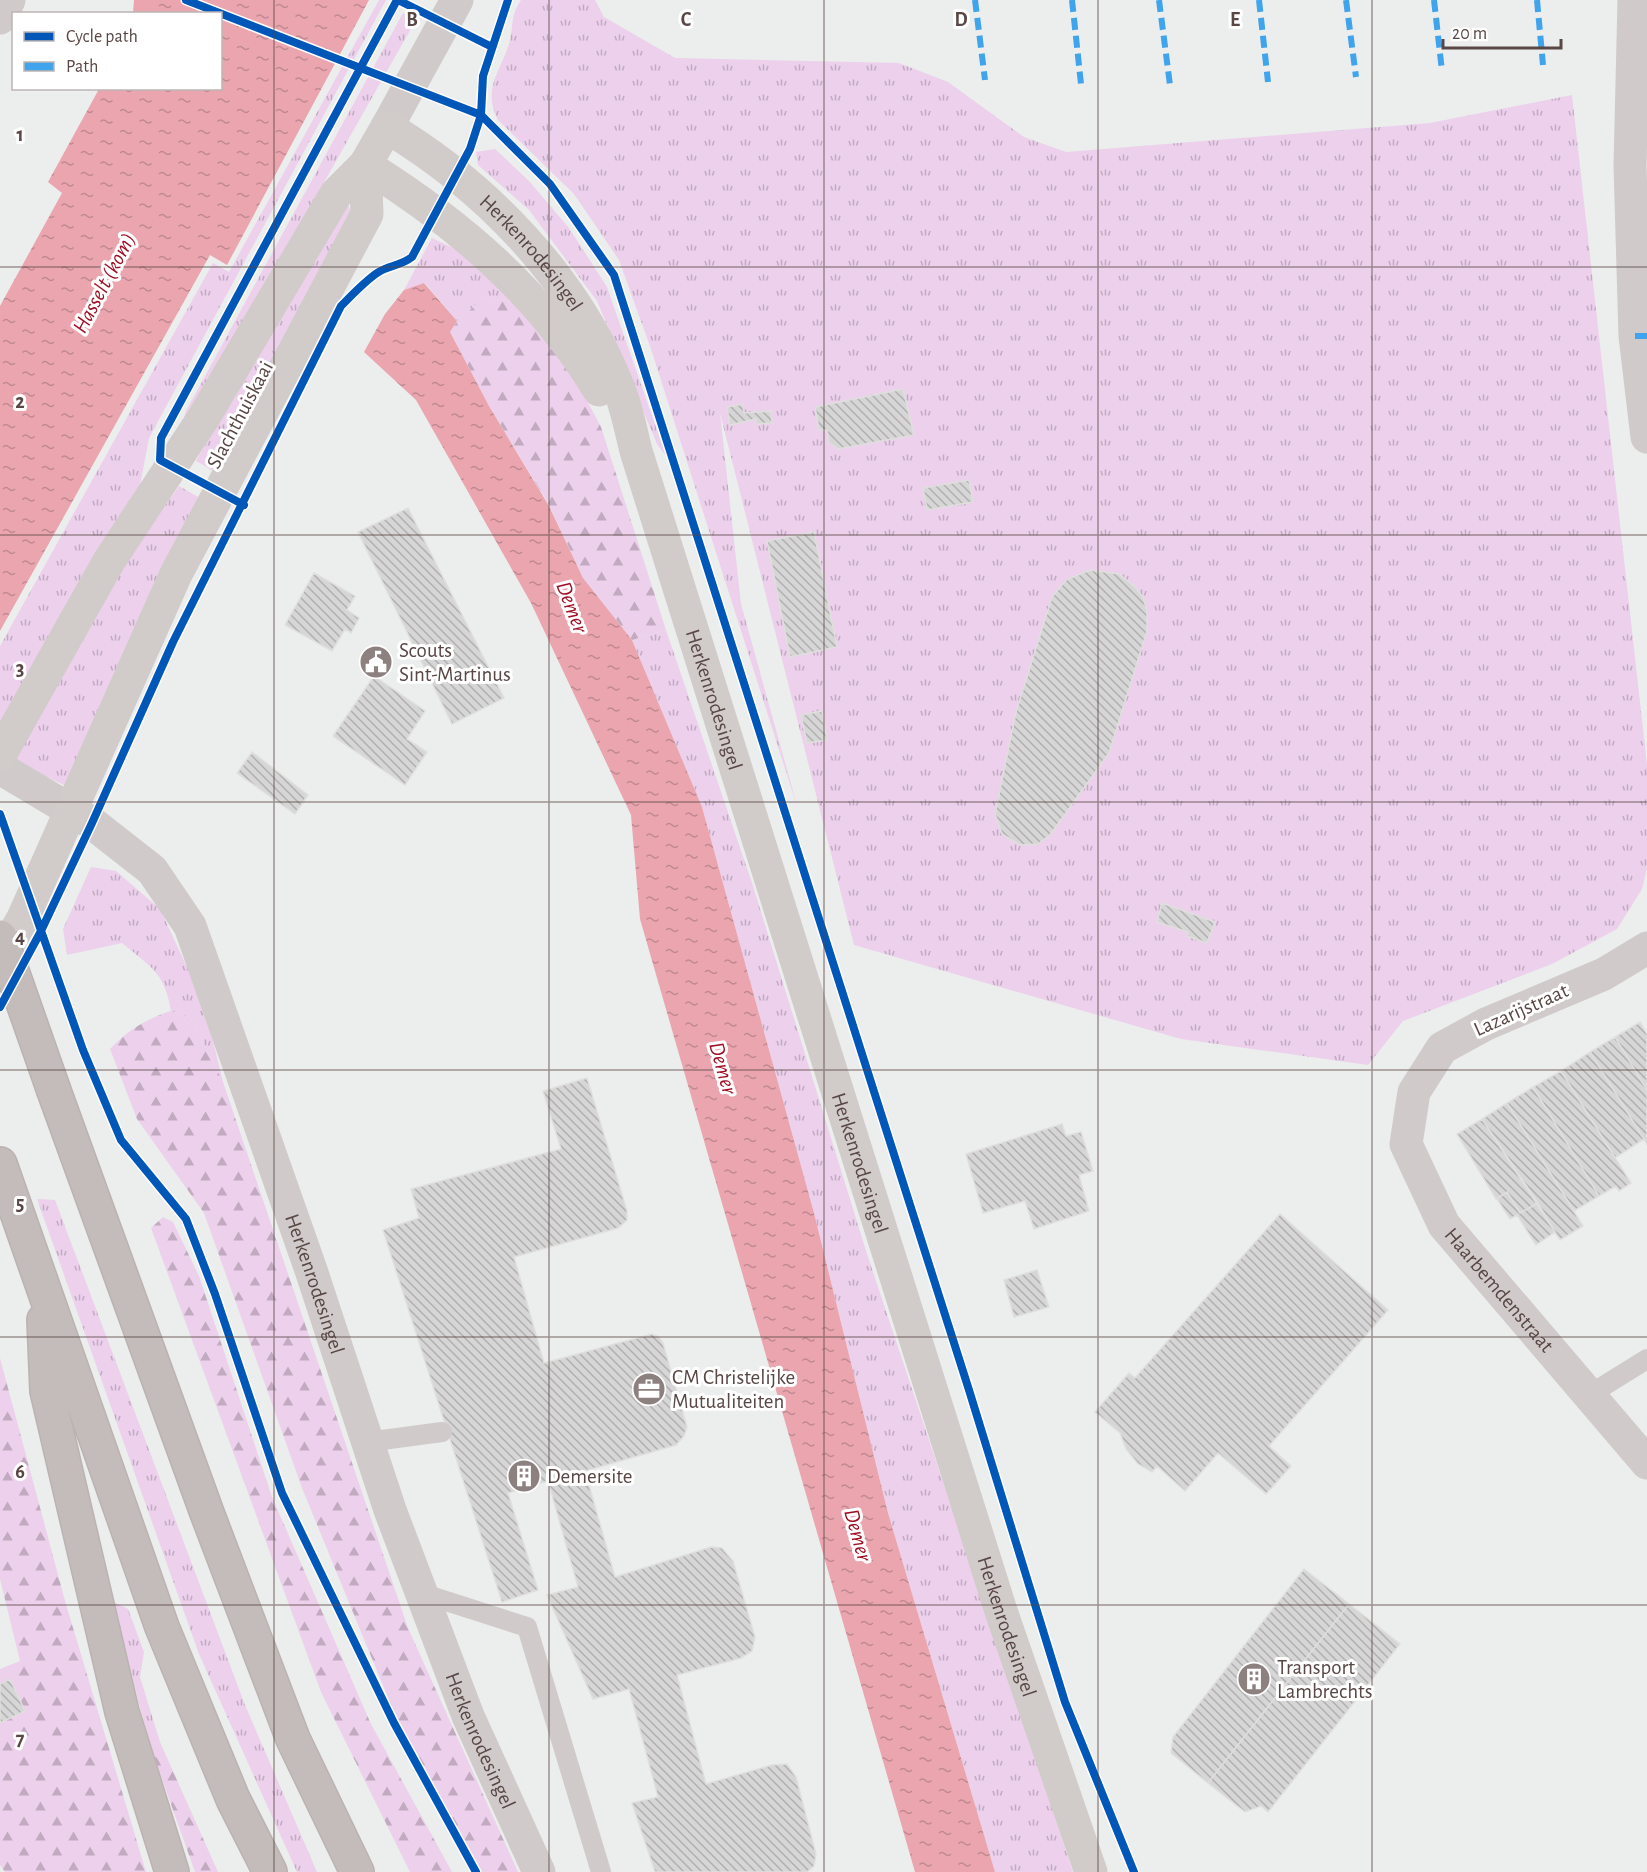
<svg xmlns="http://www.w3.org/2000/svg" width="1647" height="1872" font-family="'Alegreya Sans',sans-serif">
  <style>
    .grass { fill: url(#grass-tufts) }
    .forest { fill: url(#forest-firs) }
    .water { fill: url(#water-ripples) }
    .building { fill: url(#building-back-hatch); stroke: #dfdfde; stroke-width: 1.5 }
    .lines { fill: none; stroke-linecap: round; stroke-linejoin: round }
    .highway-casing { stroke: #bbb3b1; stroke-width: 36 }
    .lane { stroke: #d0cbca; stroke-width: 20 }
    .street { stroke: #d0cbca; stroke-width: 33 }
    .secondary { stroke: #d1cbca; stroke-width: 33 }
    .highway { stroke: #c4bcba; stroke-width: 33 }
    .highway-bridge-casing { stroke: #bbb3b1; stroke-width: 36; stroke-linecap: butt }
    .highway-bridge { stroke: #c4bcba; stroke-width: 33 }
    .quiet { stroke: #40a4ec; stroke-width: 6; stroke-dasharray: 12 6; stroke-linecap: butt }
    .cycleway-casing { stroke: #fff; stroke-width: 11 }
    .cycleway { stroke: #0057b8; stroke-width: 8 }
    .grid { fill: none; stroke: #584744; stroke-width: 1.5; stroke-opacity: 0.55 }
    .labels { text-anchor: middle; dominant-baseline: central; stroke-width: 6; stroke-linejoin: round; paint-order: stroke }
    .street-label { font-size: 21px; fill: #584744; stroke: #fff }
    .poi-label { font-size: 21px; fill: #584744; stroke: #fff; text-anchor: start }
    .water-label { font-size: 22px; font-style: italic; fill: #a00f24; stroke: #fff }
    .grid-label { font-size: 20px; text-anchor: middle; font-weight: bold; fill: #584744; stroke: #fff; stroke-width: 6; stroke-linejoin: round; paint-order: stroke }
  </style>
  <defs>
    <pattern id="grass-tufts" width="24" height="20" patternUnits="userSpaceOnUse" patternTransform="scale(1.5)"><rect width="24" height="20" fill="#ecd0ec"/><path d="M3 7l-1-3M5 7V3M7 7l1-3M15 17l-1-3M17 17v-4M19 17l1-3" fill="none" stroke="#c2abc1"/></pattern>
    <pattern id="forest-firs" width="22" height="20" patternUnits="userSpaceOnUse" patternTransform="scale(1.5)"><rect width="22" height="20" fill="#ecd0ec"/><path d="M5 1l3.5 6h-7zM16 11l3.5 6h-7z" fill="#c2abc1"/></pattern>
    <pattern id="water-ripples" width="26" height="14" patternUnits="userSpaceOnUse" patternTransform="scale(1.5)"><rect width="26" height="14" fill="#eaa5af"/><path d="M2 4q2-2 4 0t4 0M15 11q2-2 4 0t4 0" fill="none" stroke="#c08890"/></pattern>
    <pattern id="building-back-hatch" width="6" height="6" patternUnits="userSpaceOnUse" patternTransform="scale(1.5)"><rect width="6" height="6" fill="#d7d6d6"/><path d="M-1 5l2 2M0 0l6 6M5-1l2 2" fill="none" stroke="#b1afaf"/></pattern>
  </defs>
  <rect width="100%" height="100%" fill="#eceded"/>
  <path class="grass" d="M 379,0 L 386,0 L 149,438 L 137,501 L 0,723 L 0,646 L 213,263 L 229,272 Z
    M 521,0 L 595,0 L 604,17 L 675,58 L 899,63 L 948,82 L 1024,137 L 1066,152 L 1430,123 L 1572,95 L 1647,765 L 1647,868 L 1642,889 L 1617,929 L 1552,964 L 1403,1021 L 1368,1065 L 1181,1039 L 854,945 L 720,413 L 741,604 L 798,809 L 651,349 L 619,260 L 574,194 L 498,120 C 481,87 503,69 510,40 C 514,21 510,18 521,0 Z
    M 403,13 L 417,18 L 177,442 L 186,411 Z
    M 495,149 L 529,181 L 569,228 L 607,287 L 666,456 L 657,444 L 597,301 L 529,210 L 478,165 L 476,152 Z
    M 346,200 L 353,216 L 213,471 L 196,461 Z
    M 432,238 L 464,253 L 517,303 L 485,297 L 457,321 L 425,283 L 404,290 Z
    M 179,486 L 200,498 L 79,764 L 64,785 L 11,760 L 123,566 Z
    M 666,630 L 752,883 L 867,1254 L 1073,1872 L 995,1872 L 888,1513 L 814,1213 L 702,807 L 632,640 Z
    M 91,867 L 116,871 L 160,909 L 204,1004 L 223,1082 L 190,1017 L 171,1011 C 165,973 151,967 122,943 L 67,955 L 63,929 Z
    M 37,1199 L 55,1200 L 245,1705 L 317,1872 L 297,1872 L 199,1654 Z
    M 112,1601 L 128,1609 L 144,1652 L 140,1677 L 160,1742 L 150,1745 Z"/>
  <path class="forest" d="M 485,297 L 517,303 L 574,376 L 601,427 L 666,630 L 632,640 L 583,578 L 549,505 L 489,406 L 450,332 L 457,321 Z
    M 171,1011 L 190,1017 L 223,1082 L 408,1628 L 518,1872 L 479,1872 L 398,1722 L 302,1488 L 204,1213 L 137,1119 L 110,1049 C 128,1030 146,1019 171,1011 Z
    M 163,1217 L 173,1222 L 199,1276 L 272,1497 L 371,1724 L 452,1872 L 410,1872 L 321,1692 L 151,1228 Z
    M 0,1358 L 65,1601 L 146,1872 L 5,1872 L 0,1865 L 0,1669 L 20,1661 L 0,1579 Z
    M 160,1742 L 218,1872 L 195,1872 L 150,1745 Z"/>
  <path class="water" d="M 134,0 L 369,0 L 227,265 L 210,255 L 0,631 L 0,306 L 62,193 L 48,182 L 99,89 L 220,88 L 220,14 L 133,13 Z
    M 424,283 L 457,321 L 450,332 L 489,406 L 549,506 L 583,578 L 632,640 L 702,807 L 814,1213 L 888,1513 L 995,1872 L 915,1872 L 640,919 L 631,815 L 531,603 L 416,400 L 364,352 L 385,314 L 404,290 Z"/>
  <path class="building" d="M 903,389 L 914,435 L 838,449 L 829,442 L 827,430 L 819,430 L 815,407 Z
    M 743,404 L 744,413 L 771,411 L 772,423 L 756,424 L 756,419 L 730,425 L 727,407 Z
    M 969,480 L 973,502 L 927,510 L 923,488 Z
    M 408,508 L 504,698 L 452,724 L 358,532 Z
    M 814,532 L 837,647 L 790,657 L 767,541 Z
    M 1090,570 L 1119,574 L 1134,586 L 1143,597 L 1147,611 L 1147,631 L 1109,753 L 1050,835 L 1038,844 L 1020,845 L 1002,834 L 995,814 L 1016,712 L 1052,597 L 1066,580 Z
    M 314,573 L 355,596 L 347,610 L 359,618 L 351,633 L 345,629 L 332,651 L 285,625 Z
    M 374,676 L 425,711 L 407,739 L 427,752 L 405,785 L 333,736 Z
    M 822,711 L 827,740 L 807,743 L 801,715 Z
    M 252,752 L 308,795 L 295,814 L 237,773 Z
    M 1162,903 L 1215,922 L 1207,943 L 1187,936 L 1188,932 L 1157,922 Z
    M 1640,1022 L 1647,1034 L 1647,1090 L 1615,1037 Z
    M 1615,1037 L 1647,1090 L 1647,1144 L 1590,1052 Z
    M 1590,1052 L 1644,1139 L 1615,1158 L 1561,1071 Z
    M 1561,1071 L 1631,1183 L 1619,1191 L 1616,1186 L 1599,1196 L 1533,1087 Z
    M 587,1078 L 627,1211 L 627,1220 L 618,1228 L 514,1257 L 544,1363 L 652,1334 L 659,1337 L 663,1343 L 687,1427 L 684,1436 L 676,1445 L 585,1471 L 615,1577 L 711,1547 L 722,1548 L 733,1561 L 755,1637 L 752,1651 L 741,1658 L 677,1675 L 706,1784 L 772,1765 L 787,1764 L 796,1777 L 816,1854 L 814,1866 L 807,1872 L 655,1872 L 632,1803 L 658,1797 L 629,1689 L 593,1699 L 547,1595 L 578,1587 L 548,1481 L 508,1493 L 538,1590 L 502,1602 L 383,1230 L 419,1218 L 411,1189 L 561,1149 L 543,1091 Z
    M 1533,1087 L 1599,1196 L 1574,1211 L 1507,1103 Z
    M 1507,1103 L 1583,1226 L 1560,1240 L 1482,1119 Z
    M 1482,1119 L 1538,1203 L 1520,1213 L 1507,1192 L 1496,1199 L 1457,1134 Z
    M 1062,1124 L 1066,1136 L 1081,1132 L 1093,1171 L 1079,1175 L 1089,1211 L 1034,1229 L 1025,1201 L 983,1213 L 966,1154 Z
    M 1507,1192 L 1520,1213 L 1538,1203 L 1555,1232 L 1536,1245 L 1517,1215 L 1510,1219 L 1497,1199 Z
    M 1280,1214 L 1388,1310 L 1269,1446 L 1291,1466 L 1266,1494 L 1218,1453 L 1185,1491 L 1157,1466 L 1152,1472 L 1138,1464 L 1126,1449 L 1120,1433 L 1095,1412 L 1129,1373 L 1135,1378 Z
    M 1037,1270 L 1049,1307 L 1014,1317 L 1004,1280 Z
    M 1304,1569 L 1349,1604 L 1208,1783 L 1171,1753 L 1173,1737 Z
    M 1349,1604 L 1400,1644 L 1268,1812 L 1261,1806 L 1245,1812 L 1208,1783 Z
    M 10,1679 L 25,1711 L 0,1723 L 0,1684 Z"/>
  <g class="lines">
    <g class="highway-casing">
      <path id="highway" d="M 54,1091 L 207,1513 L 293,1739 L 357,1872
        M 0,1164 L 162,1627 L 233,1799 L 270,1872
        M 44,1320 L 47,1391 L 122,1712 L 172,1872"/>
    </g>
    <path class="lane" d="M 1589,1395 L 1647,1359
      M 367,1442 L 442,1432
      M 421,1593 L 527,1627 L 601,1872"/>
    <g class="street">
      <path d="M 1634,0 L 1630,166 L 1635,336 L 1647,437"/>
      <path d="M 0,18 L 9,0"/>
      <path d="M 387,127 L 457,0"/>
      <path id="s1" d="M 0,768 L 92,823 L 152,870 L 190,926 L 311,1270 L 390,1510 L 468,1716 L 539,1872"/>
      <path id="s2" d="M 1647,948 L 1604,974 L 1486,1024 L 1442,1048 L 1414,1092 L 1406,1144 L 1444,1225 L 1647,1463"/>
    </g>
    <g class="secondary">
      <path d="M 365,165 C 460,224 541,294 599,390"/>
      <path id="s3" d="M 0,755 L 109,561 L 204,417 L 336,194 L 365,165 L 387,127 C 487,187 576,279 619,389 C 627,409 631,431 636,451 L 1001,1611 L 1091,1872"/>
      <path d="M 0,959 L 23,918 L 176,574 L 367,214 L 365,165"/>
    </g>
    <use href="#highway" class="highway"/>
    <g class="highway-bridge-casing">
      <path id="highway-bridge" d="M 0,937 L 54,1091"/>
    </g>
    <use href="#highway-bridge" class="highway-bridge"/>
    <path class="quiet" d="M 975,0 L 985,80
      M 1072,0 L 1081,84
      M 1159,0 L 1170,85
      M 1259,0 L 1268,82
      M 1346,0 L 1356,77
      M 1434,0 L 1442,71
      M 1537,0 L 1543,65
      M 1635,336 L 1647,336"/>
    <g class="cycleway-casing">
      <path id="cycleway" d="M 186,0 L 481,115 L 550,184 L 614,275 L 969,1390 L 1065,1702 L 1134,1872
        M 398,0 L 492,47
        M 244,505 L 160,460 L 161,438 L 397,0
        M 0,814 L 83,1050 L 121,1140 L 186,1219 L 215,1294 L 282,1493 L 394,1723 L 476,1872
        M 0,1007 L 40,933 L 92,823 L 173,642 L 341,306 C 352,295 364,282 377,273 C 389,265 401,266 412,257 L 470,149 L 481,115 L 483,76 L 508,0"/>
    </g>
    <use href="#cycleway" class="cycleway"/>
  </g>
  <path class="grid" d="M 274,0 L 274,1872M 549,0 L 549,1872M 824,0 L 824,1872M 1098,0 L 1098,1872M 1372,0 L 1372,1872M 0,267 L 1647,267M 0,535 L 1647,535M 0,802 L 1647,802M 0,1070 L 1647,1070M 0,1337 L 1647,1337M 0,1605 L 1647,1605"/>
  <defs>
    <g id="civic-disc" transform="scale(1.725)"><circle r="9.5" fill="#8c817f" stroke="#fff"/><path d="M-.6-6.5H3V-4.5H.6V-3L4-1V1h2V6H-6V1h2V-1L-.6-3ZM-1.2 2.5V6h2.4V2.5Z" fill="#fff"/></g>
    <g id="office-disc" transform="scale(1.725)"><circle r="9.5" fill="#8c817f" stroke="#fff"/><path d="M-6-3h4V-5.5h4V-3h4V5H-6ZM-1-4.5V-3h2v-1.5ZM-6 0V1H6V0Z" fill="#fff"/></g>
    <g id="building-disc" transform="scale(1.725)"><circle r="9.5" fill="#8c817f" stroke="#fff"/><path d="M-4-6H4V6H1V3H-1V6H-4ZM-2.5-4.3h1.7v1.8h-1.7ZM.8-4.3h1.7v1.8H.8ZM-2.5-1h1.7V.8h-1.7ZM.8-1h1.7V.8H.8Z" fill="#fff"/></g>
  </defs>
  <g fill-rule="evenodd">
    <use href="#civic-disc" x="376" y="662"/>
    <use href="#office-disc" x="649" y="1389"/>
    <use href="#building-disc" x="524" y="1476"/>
    <use href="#building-disc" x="1254" y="1679"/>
  </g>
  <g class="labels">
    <g class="street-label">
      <text stroke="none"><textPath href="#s3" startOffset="932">Herkenrodesingel</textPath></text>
      <text transform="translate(240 415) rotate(-62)">Slachthuiskaai</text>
      <text stroke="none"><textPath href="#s3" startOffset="1420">Herkenrodesingel</textPath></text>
      <text transform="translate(1521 1010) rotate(-24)">Lazarijstraat</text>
      <text stroke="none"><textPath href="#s3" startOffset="1906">Herkenrodesingel</textPath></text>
      <text stroke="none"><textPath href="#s1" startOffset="630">Herkenrodesingel</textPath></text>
      <text stroke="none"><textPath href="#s2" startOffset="508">Haarbemdenstraat</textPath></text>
      <text stroke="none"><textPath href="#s3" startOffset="2392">Herkenrodesingel</textPath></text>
      <text stroke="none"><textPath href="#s1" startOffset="1116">Herkenrodesingel</textPath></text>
    </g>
    <g class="poi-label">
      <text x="399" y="650">Scouts<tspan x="399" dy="24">Sint-Martinus</tspan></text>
      <text x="672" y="1377">CM Christelijke<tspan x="672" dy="24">Mutualiteiten</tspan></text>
      <text x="547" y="1476">Demersite</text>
      <text x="1277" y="1667">Transport<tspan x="1277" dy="24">Lambrechts</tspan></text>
    </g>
    <g class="water-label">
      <text transform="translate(104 283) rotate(-62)">Hasselt (kom)</text>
      <text transform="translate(572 607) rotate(69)">Demer</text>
      <text transform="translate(723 1068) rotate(74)">Demer</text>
      <text transform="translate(858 1535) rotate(74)">Demer</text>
    </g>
  </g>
  <g class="grid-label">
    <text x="412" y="26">B</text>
    <text x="686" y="26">C</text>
    <text x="961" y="26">D</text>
    <text x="1235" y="26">E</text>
    <text x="20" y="141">1</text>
    <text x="20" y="408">2</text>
    <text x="20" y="675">3</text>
    <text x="20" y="943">4</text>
    <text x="20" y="1210">5</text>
    <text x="20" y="1478">6</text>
    <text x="20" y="1745">7</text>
  </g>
  <rect x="12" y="12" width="210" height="78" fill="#ffffff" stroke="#bcb5b4" stroke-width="1.5"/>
  <rect x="24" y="32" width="30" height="9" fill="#0057b8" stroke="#bcb5b4" stroke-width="1.5"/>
  <text x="66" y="42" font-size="18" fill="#584744">Cycle path</text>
  <rect x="24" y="62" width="30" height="9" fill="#40a4ec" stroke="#bcb5b4" stroke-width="1.5"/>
  <text x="66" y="72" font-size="18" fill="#584744">Path</text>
  <path d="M1443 39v9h118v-9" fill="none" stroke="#584744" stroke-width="3"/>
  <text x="1452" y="39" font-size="18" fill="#584744" stroke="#ffffff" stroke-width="4.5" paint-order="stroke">20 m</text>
</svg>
